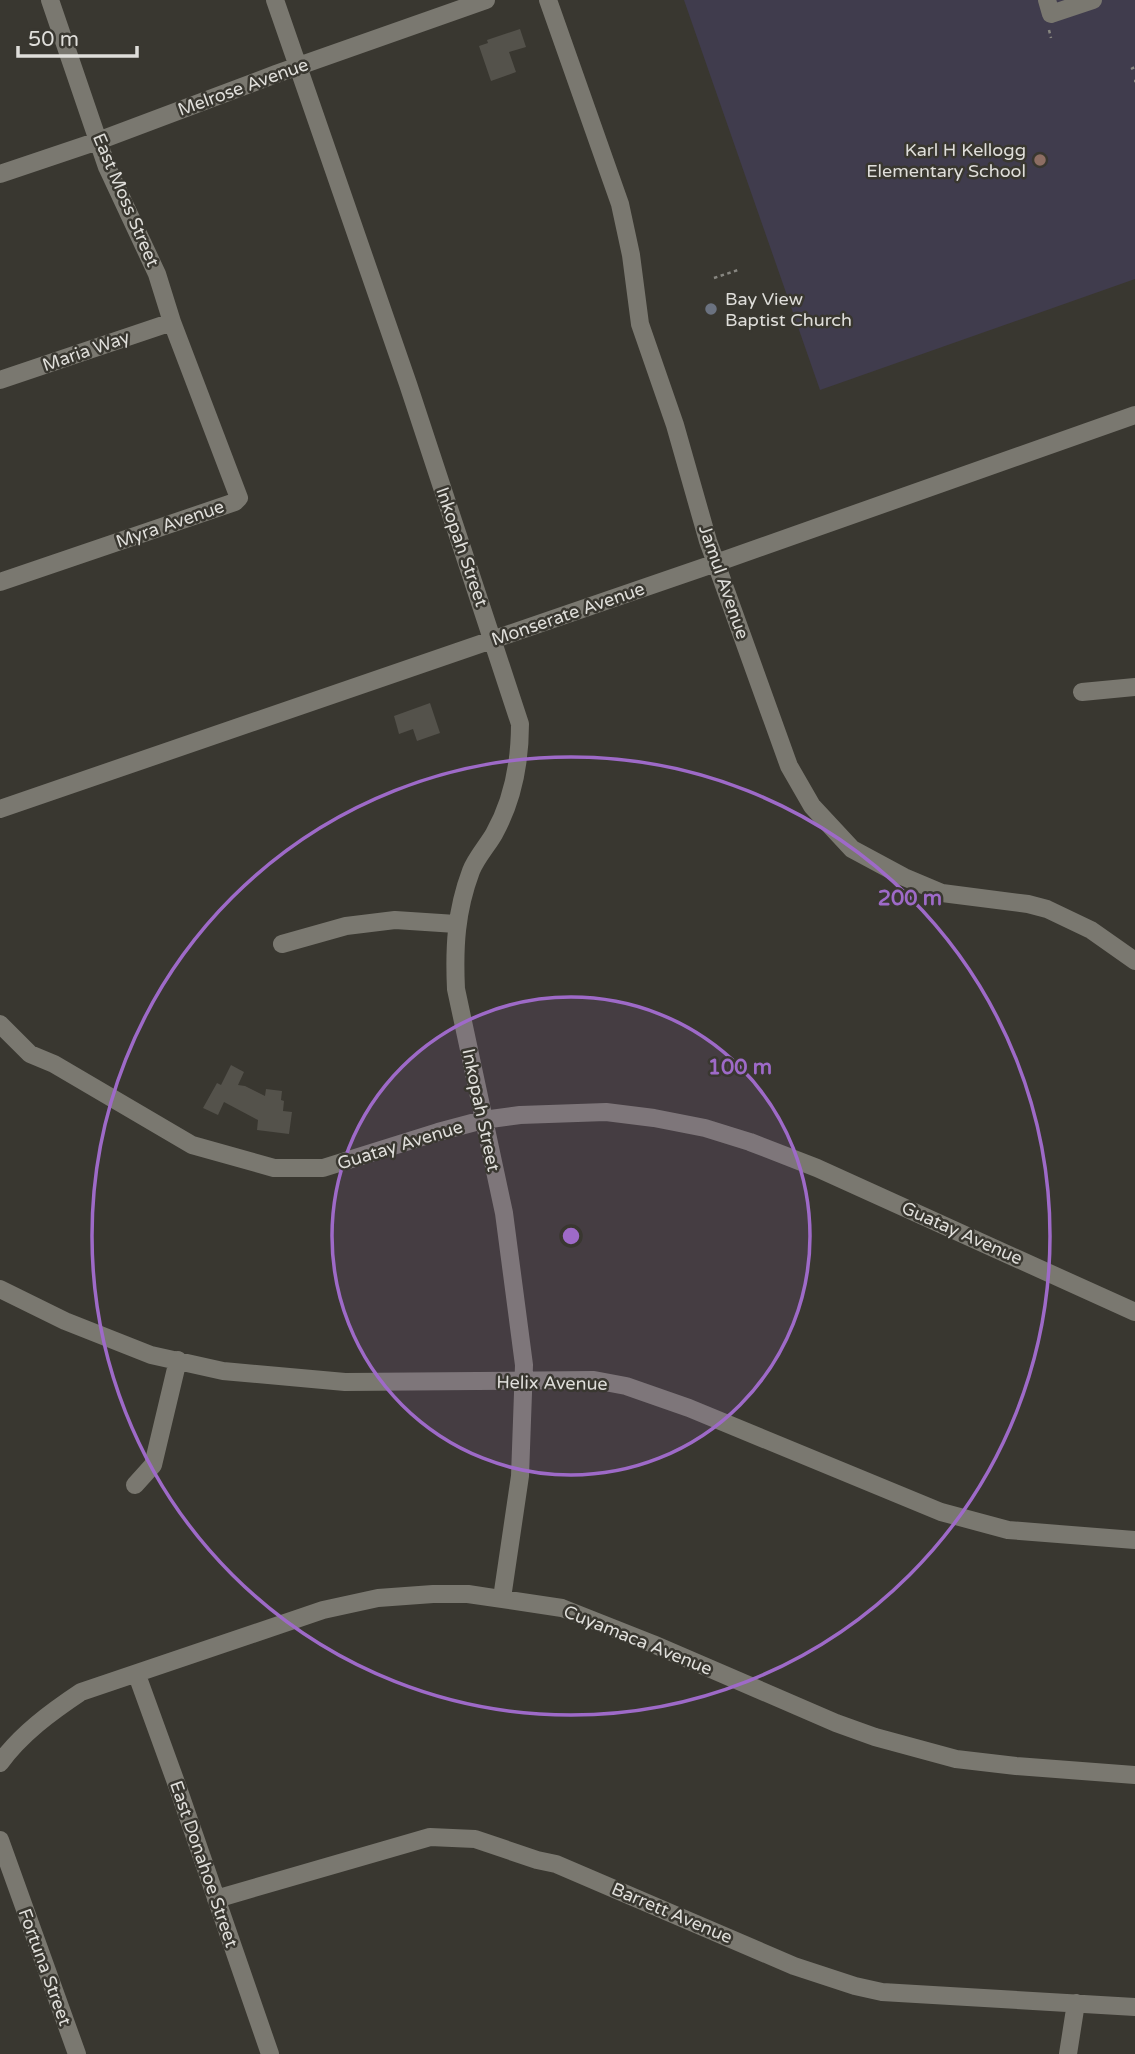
<svg xmlns="http://www.w3.org/2000/svg" width="1135" height="2054" font-family="'Varela Round',sans-serif">
  <style>
    .education { fill: #403c4d }
    .building { fill: #54524b }
    .lines { fill: none; stroke-linecap: round; stroke-linejoin: round }
    .path { stroke: #878680; stroke-width: 2.5; stroke-dasharray: 3.5 3.5; stroke-linecap: butt }
    .minor { stroke: #7a7870; stroke-width: 18 }
    .ring { fill: none; stroke: #9e6ac8; stroke-width: 3.5 }
    .education-dot { fill: #8d6e63; stroke: #393730; stroke-width: 2.5 }
    .worship-dot { fill: #6b7280; stroke: #393730; stroke-width: 2.5 }
    .labels { text-anchor: middle; dominant-baseline: central; stroke-width: 5; stroke-linejoin: round; paint-order: stroke }
    .street-label { font-size: 18px; fill: #dfdeda; stroke: #393730 }
    .poi-label { font-size: 18px; fill: #dfdeda; stroke: #393730; text-anchor: end }
    .centre { fill: #9e6ac8; stroke: #393730; stroke-width: 3.5 }
    .ring-label { font-size: 21px; text-anchor: middle; font-weight: bold; fill: #9e6ac8; stroke: #393730; stroke-width: 5; stroke-linejoin: round; paint-order: stroke }
  </style>
  <rect width="100%" height="100%" fill="#393730"/>
  <path class="education" d="M 684,0 L 1135,0 L 1135,279 L 820,390 Z"/>
  <path class="building" d="M 520,29 L 526,47 L 509,52 L 516,72 L 491,81 L 479,46 L 488,43 L 487,40 Z
    M 430,703 L 440,733 L 417,741 L 413,729 L 399,734 L 394,716 Z
    M 231,1065 L 244,1072 L 238,1085 L 245,1086 L 265,1096 L 266,1089 L 282,1091 L 281,1100 L 284,1101 L 283,1111 L 292,1112 L 289,1134 L 257,1130 L 258,1120 L 224,1102 L 218,1115 L 203,1108 L 217,1083 L 221,1085 Z"/>
  <g class="lines">
    <path class="path" d="M 1049,30 L 1051,38
      M 1131,69 L 1135,67
      M 1134,81 L 1135,81
      M 714,278 L 738,270
      M 729,327 L 755,317"/>
    <path class="minor" d="M 275,0 L 408,384 L 520,724 C 520,763 513,800 494,834 C 487,846 476,858 471,871 C 456,911 454,947 456,989 L 504,1213 L 524,1365 L 520,1476 L 502,1598
      M 548,0 L 620,204 L 631,255 L 640,324 L 675,425 L 708,541 L 789,766 L 812,806 L 852,849 L 904,877 L 942,893 L 1028,904 L 1047,909 L 1091,930 L 1135,961
      M 1047,0 L 1051,14 L 1093,0
      M 0,174 L 98,141 L 276,74 L 486,0
      M 0,380 L 172,322
      M 0,582 L 235,502 L 239,498 L 172,322 L 157,274 L 107,167 L 50,0
      M 1082,692 L 1135,687
      M 0,809 L 716,563 L 1135,415
      M 282,944 L 346,926 L 395,920 L 456,924
      M 0,1024 L 30,1054 L 54,1064 L 192,1145 L 274,1168 L 323,1168 L 438,1132 L 483,1120 L 520,1115 L 606,1112 L 654,1118 L 705,1128 L 750,1142 L 817,1168 L 1135,1312
      M 0,1289 L 65,1321 L 151,1355 L 223,1371 L 345,1382 L 594,1380 L 626,1386 L 689,1408 L 941,1512 L 1008,1530 L 1135,1540
      M 135,1485 L 153,1465 L 178,1360
      M 137,1675 L 178,1788 L 270,2054
      M 0,1763 C 21,1734 51,1712 81,1692 L 323,1610 L 378,1598 L 433,1594 L 468,1594 L 562,1608 L 653,1644 L 836,1723 L 875,1737 L 956,1759 L 1016,1766 L 1135,1775
      M 0,1840 L 77,2054
      M 216,1899 L 430,1837 L 475,1839 L 537,1860 L 556,1864 L 794,1966 L 855,1986 L 882,1992 L 1135,2007
      M 1068,2054 L 1076,2003"/>
  </g>
  <circle cx="571" cy="1236" r="239" fill="#9e6ac8" fill-opacity=".12"/>
  <g class="ring">
    <circle cx="571" cy="1236" r="239"/>
    <circle cx="571" cy="1236" r="479"/>
  </g>
  <circle class="education-dot" cx="1040" cy="160" r="7"/>
  <circle class="worship-dot" cx="711" cy="309" r="7"/>
  <g class="labels">
    <g class="street-label">
      <text transform="translate(243 87) rotate(-20)">Melrose Avenue</text>
      <text transform="translate(126 200) rotate(67)">East Moss Street</text>
      <text transform="translate(86 351) rotate(-19)">Maria Way</text>
      <text transform="translate(170 524) rotate(-19)">Myra Avenue</text>
      <text transform="translate(462 547) rotate(71)">Inkopah Street</text>
      <text transform="translate(724 582) rotate(71)">Jamul Avenue</text>
      <text transform="translate(568 614) rotate(-19)">Monserate Avenue</text>
      <text transform="translate(481 1110) rotate(78)">Inkopah Street</text>
      <text transform="translate(400 1145) rotate(-17)">Guatay Avenue</text>
      <text transform="translate(962 1233) rotate(24)">Guatay Avenue</text>
      <text transform="translate(552 1383) rotate(1)">Helix Avenue</text>
      <text transform="translate(638 1640) rotate(22)">Cuyamaca Avenue</text>
      <text transform="translate(204 1864) rotate(71)">East Donahoe Street</text>
      <text transform="translate(672 1913) rotate(23)">Barrett Avenue</text>
      <text transform="translate(45 1967) rotate(70)">Fortuna Street</text>
    </g>
    <g class="poi-label">
      <text x="1026" y="150">Karl H Kellogg<tspan x="1026" dy="21">Elementary School</tspan></text>
      <text x="725" y="299" text-anchor="start">Bay View<tspan x="725" dy="21">Baptist Church</tspan></text>
    </g>
  </g>
  <circle cx="571" cy="1236" r="10" class="centre"/>
  <g class="ring-label">
    <text x="910" y="905">200 m</text>
    <text x="740" y="1074">100 m</text>
  </g>
  <path d="M18 46v10h119v-10" fill="none" stroke="#dfdeda" stroke-width="3.5"/>
  <text x="28" y="46" font-size="21" fill="#dfdeda" stroke="#393730" stroke-width="5" paint-order="stroke">50 m</text>
</svg>
